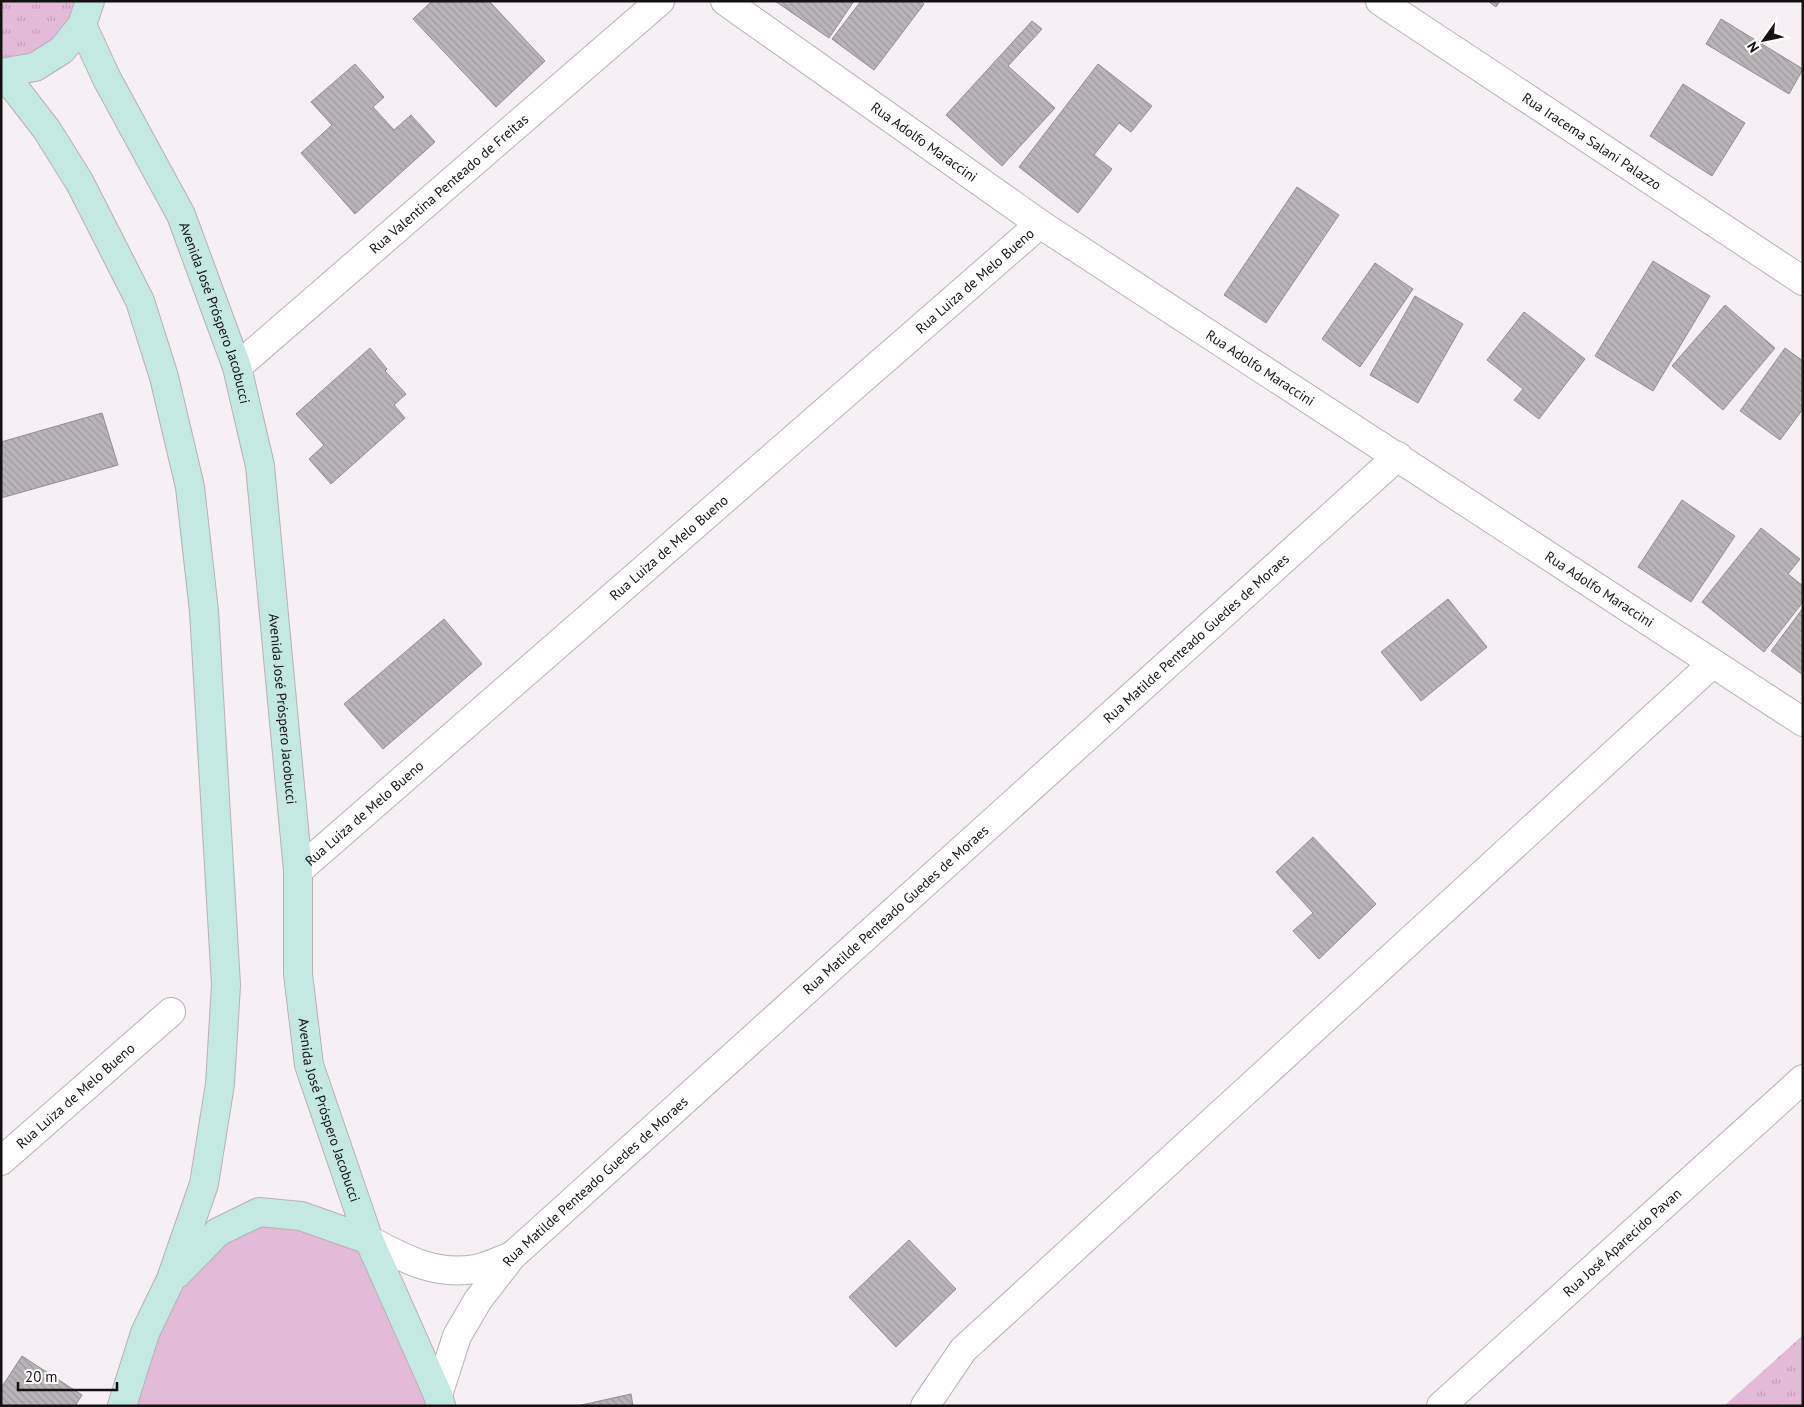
<svg xmlns="http://www.w3.org/2000/svg" width="1804" height="1407" font-family="'PT Sans',sans-serif">
  <style>
    .grass { fill: url(#grass-tufts) }
    .green { fill: #e3bad8 }
    .building { fill: url(#building-back-hatch); stroke: #948e92 }
    .lines { fill: none; stroke-linecap: round; stroke-linejoin: round }
    .street-casing { stroke: #b7b1b5; stroke-width: 30 }
    .secondary-casing { stroke: #b7b1b5; stroke-width: 30 }
    .street { stroke: #fff; stroke-width: 28 }
    .secondary { stroke: #c4e9e3; stroke-width: 28 }
    .labels { text-anchor: middle; dominant-baseline: central; stroke-width: 4; stroke-linejoin: round; paint-order: stroke }
    .street-label { font-size: 14px; fill: #131112; stroke: #fff }
  </style>
  <defs>
    <pattern id="grass-tufts" width="24" height="20" patternUnits="userSpaceOnUse" patternTransform="scale(1.25)"><rect width="24" height="20" fill="#e3bad8"/><path d="M3 7l-1-3M5 7V3M7 7l1-3M15 17l-1-3M17 17v-4M19 17l1-3" fill="none" stroke="#c29fb8"/></pattern>
    <pattern id="building-back-hatch" width="6" height="6" patternUnits="userSpaceOnUse" patternTransform="scale(1.25)"><rect width="6" height="6" fill="#b9b4b8"/><path d="M-1 5l2 2M0 0l6 6M5-1l2 2" fill="none" stroke="#9e9a9d"/></pattern>
  </defs>
  <rect width="100%" height="100%" fill="#f6f0f4"/>
  <path class="grass" d="M 1,1 L 76,1 C 66,37 38,59 1,60 Z
    M 1803,1335 L 1803,1406 L 1724,1406 Z"/>
  <path class="green" d="M 259,1212 L 369,1240 L 441,1406 L 122,1406 L 171,1279 Z"/>
  <path class="building" d="M 432,1 L 489,1 L 545,61 L 496,107 L 413,19 Z
    M 775,1 L 854,1 L 829,38 Z
    M 861,1 L 920,1 L 924,4 L 874,70 L 832,39 Z
    M 1488,1 L 1500,1 L 1496,7 Z
    M 1721,19 L 1803,69 L 1789,94 L 1706,44 Z
    M 1032,21 L 1042,29 L 1008,66 L 1055,108 L 1002,166 L 946,115 Z
    M 355,64 L 384,97 L 373,107 L 394,130 L 411,115 L 435,142 L 355,214 L 301,153 L 332,125 L 311,102 Z
    M 1098,64 L 1152,106 L 1131,132 L 1119,123 L 1094,155 L 1112,169 L 1078,213 L 1019,167 Z
    M 1683,84 L 1745,123 L 1712,176 L 1650,136 Z
    M 1297,187 L 1339,215 L 1266,323 L 1224,295 Z
    M 1653,261 L 1710,296 L 1653,391 L 1595,356 Z
    M 1375,263 L 1413,289 L 1360,367 L 1322,339 Z
    M 1415,296 L 1463,324 L 1418,403 L 1370,375 Z
    M 1725,305 L 1775,348 L 1723,410 L 1672,366 Z
    M 1524,312 L 1585,359 L 1539,419 L 1514,400 L 1523,389 L 1487,360 Z
    M 370,348 L 387,369 L 385,371 L 406,394 L 394,405 L 405,418 L 331,484 L 309,459 L 324,445 L 296,414 Z
    M 1785,348 L 1803,361 L 1803,409 L 1780,440 L 1740,411 Z
    M 102,413 L 118,465 L 1,498 L 1,442 Z
    M 1682,500 L 1735,536 L 1691,602 L 1638,567 Z
    M 1761,528 L 1800,559 L 1788,574 L 1803,586 L 1803,602 L 1764,652 L 1702,602 Z
    M 1448,599 L 1487,647 L 1421,701 L 1381,652 Z
    M 1803,608 L 1803,675 L 1771,651 Z
    M 444,619 L 482,664 L 383,749 L 344,704 Z
    M 1313,837 L 1376,904 L 1319,959 L 1293,931 L 1313,913 L 1276,872 Z
    M 909,1240 L 956,1289 L 896,1347 L 849,1297 Z
    M 22,1356 L 82,1395 L 75,1406 L 1,1405 L 1,1388 Z
    M 631,1394 L 633,1406 L 577,1406 Z"/>
  <g class="lines">
    <g class="street-casing">
      <g id="street">
        <path id="s1" d="M 725,1 L 1040,224 L 1803,722"/>
        <path id="s2" d="M 1380,1 L 1803,281"/>
        <path id="s3" d="M 237,367 L 660,1"/>
        <path id="s4" d="M 298,871 L 1040,224"/>
        <path id="s5" d="M 1,1161 L 171,1012"/>
        <path d="M 369,1240 C 403,1258 435,1276 475,1269 C 487,1267 500,1260 512,1256"/>
        <path id="s6" d="M 438,1395 L 457,1336 L 478,1300 L 512,1256 L 1398,456"/>
        <path d="M 925,1406 L 963,1350 L 1712,664"/>
        <path id="s7" d="M 1441,1406 L 1803,1079"/>
      </g>
    </g>
    <g class="secondary-casing">
      <g id="secondary">
        <path id="s8" d="M 82,25 L 107,79 L 181,215 L 237,367 L 260,466 L 298,871 L 298,974 L 309,1065 L 369,1240 L 438,1395 L 441,1406"/>
        <path d="M 1,73 L 35,67 L 62,50 L 82,25 L 90,1"/>
        <path d="M 3,73 L 47,130 L 80,183 L 140,301 L 164,377 L 190,487 L 204,611 L 226,985 L 220,1084 L 204,1184 L 171,1279 L 145,1333 L 122,1406"/>
        <path d="M 177,1274 L 218,1232 L 259,1212 L 301,1216 L 369,1240"/>
      </g>
    </g>
    <use href="#street" class="street"/>
    <use href="#secondary" class="secondary"/>
  </g>
  <g class="labels">
    <g class="street-label">
      <text stroke="none"><textPath href="#s2" startOffset="254">Rua Iracema Salani Palazzo</textPath></text>
      <text stroke="none"><textPath href="#s1" startOffset="244">Rua Adolfo Maraccini</textPath></text>
      <text stroke="none"><textPath href="#s3" startOffset="280">Rua Valentina Penteado de Freitas</textPath></text>
      <text stroke="none"><textPath href="#s4" startOffset="898">Rua Luiza de Melo Bueno</textPath></text>
      <text stroke="none"><textPath href="#s8" startOffset="318">Avenida José Próspero Jacobucci</textPath></text>
      <text stroke="none"><textPath href="#s1" startOffset="649">Rua Adolfo Maraccini</textPath></text>
      <text stroke="none"><textPath href="#s4" startOffset="492">Rua Luiza de Melo Bueno</textPath></text>
      <text stroke="none"><textPath href="#s1" startOffset="1054">Rua Adolfo Maraccini</textPath></text>
      <text stroke="none"><textPath href="#s6" startOffset="1081">Rua Matilde Penteado Guedes de Moraes</textPath></text>
      <text stroke="none"><textPath href="#s8" startOffset="722">Avenida José Próspero Jacobucci</textPath></text>
      <text stroke="none"><textPath href="#s4" startOffset="88">Rua Luiza de Melo Bueno</textPath></text>
      <text stroke="none"><textPath href="#s6" startOffset="676">Rua Matilde Penteado Guedes de Moraes</textPath></text>
      <text stroke="none"><textPath href="#s5" startOffset="99">Rua Luiza de Melo Bueno</textPath></text>
      <text stroke="none"><textPath href="#s8" startOffset="1128">Avenida José Próspero Jacobucci</textPath></text>
      <text stroke="none"><textPath href="#s6" startOffset="271">Rua Matilde Penteado Guedes de Moraes</textPath></text>
      <text stroke="none"><textPath href="#s7" startOffset="244">Rua José Aparecido Pavan</textPath></text>
    </g>
  </g>
  <rect width="1804" height="1407" fill="none" stroke="#131112" stroke-width="5"/>
  <g transform="translate(1764 40) rotate(237)" stroke="#ffffff" stroke-width="4" paint-order="stroke">
  <path d="M0-4L9 19L0 12L-9 19Z" fill="#131112"/>
  <text y="-8" font-size="14" font-weight="bold" text-anchor="middle" fill="#131112">N</text>
  </g>
  <path d="M18 1382v8h99v-8" fill="none" stroke="#131112" stroke-width="2.5"/>
  <text x="25" y="1382" font-size="15" fill="#131112" stroke="#ffffff" stroke-width="4" paint-order="stroke">20 m</text>
</svg>
